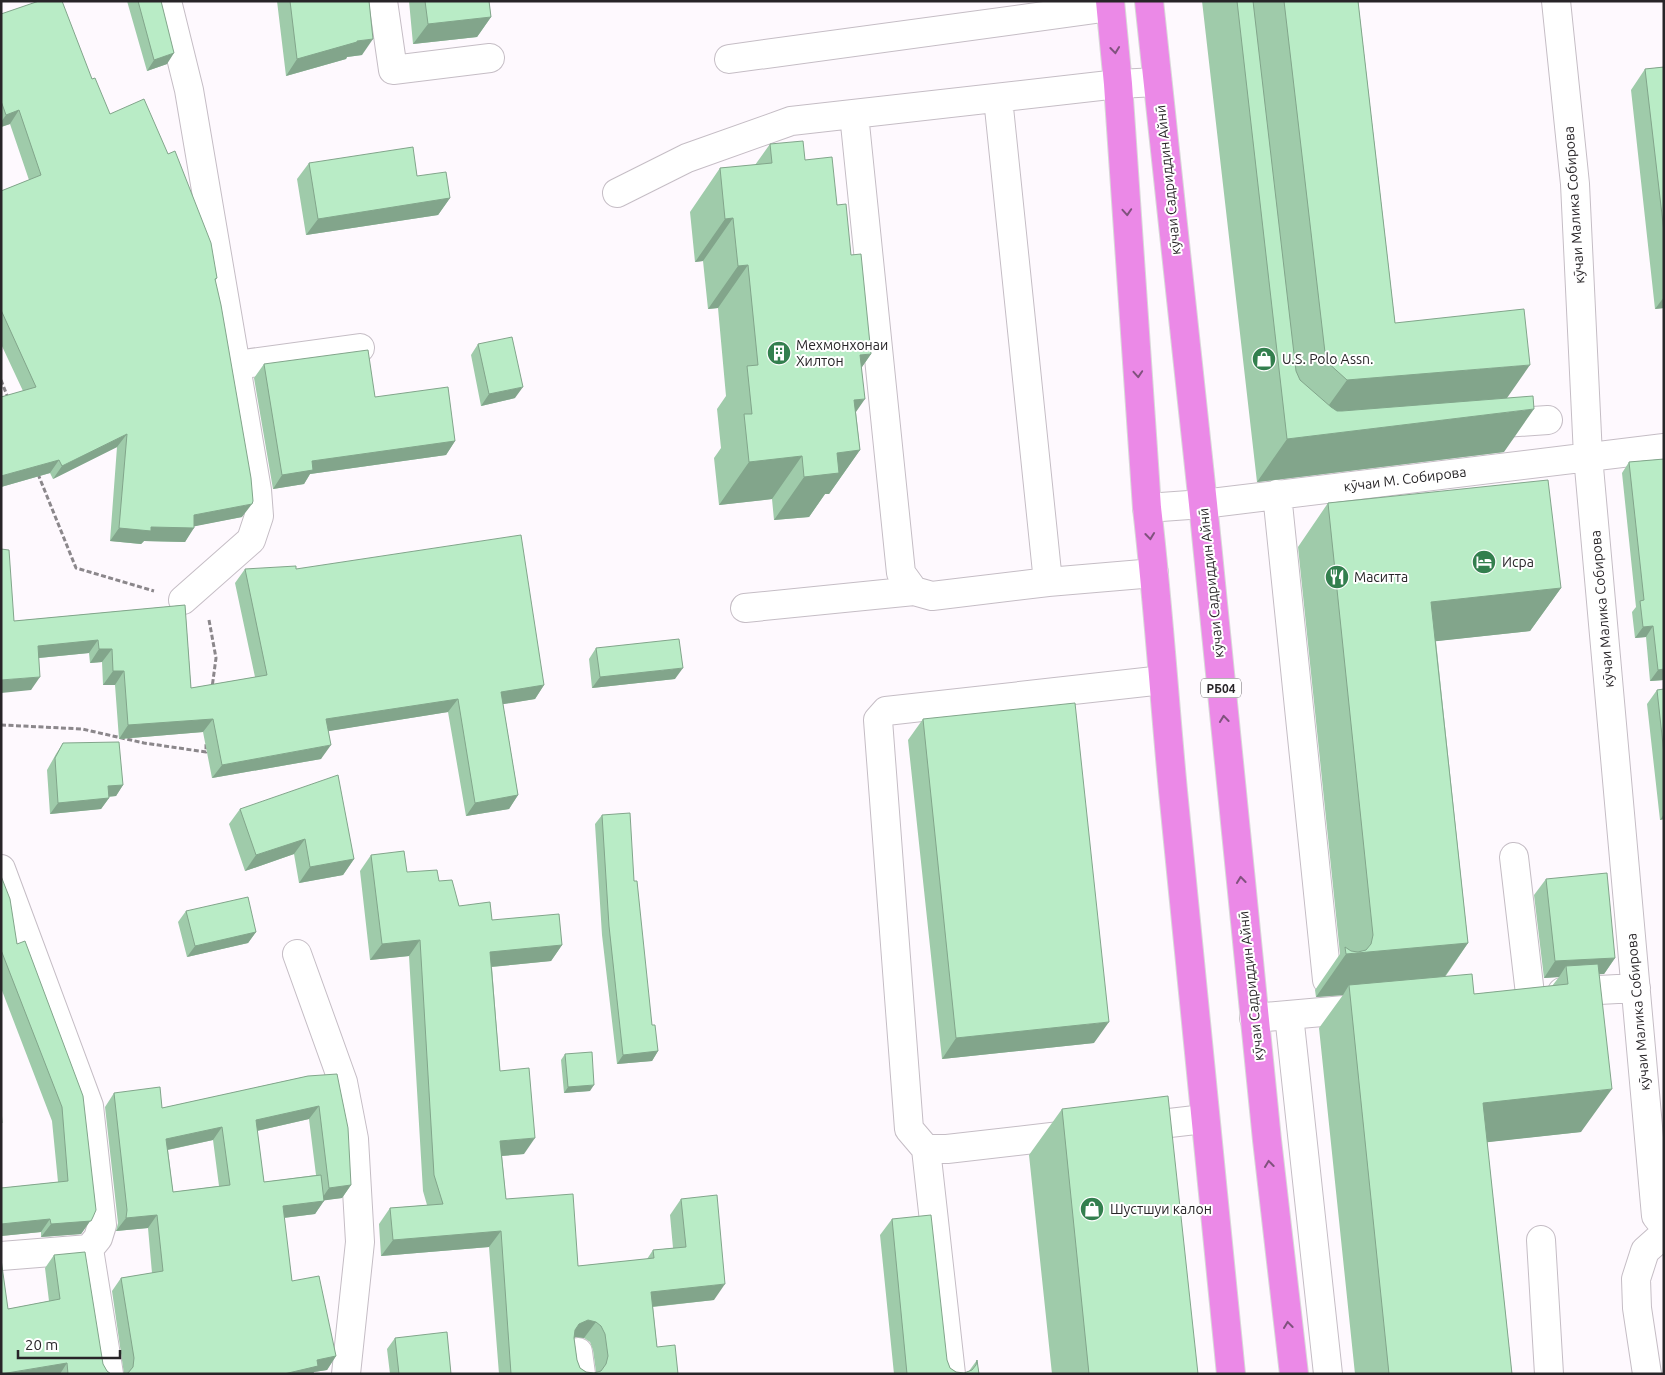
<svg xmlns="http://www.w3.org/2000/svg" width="1665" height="1375" font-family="Ubuntu,sans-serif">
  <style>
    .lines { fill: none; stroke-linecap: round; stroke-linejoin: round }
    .minor-casing { stroke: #c5bdc5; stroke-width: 30 }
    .highway-casing { stroke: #d8d8d8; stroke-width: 30 }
    .path { stroke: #8b878b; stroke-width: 3; stroke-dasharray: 5 2.5; stroke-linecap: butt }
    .minor { stroke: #fff; stroke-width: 28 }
    .highway { stroke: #eb89e7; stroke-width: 28 }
    .wall { fill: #9fcbaa; fill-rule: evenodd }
    .shaded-wall { fill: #82a58b }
    .building { fill: #b9ecc6; stroke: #82a58b; fill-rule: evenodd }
    .oneway { stroke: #80527e }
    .labels { text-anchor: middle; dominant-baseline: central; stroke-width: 4; stroke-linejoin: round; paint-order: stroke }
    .shield { fill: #fff; stroke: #686668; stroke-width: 1 }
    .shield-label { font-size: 12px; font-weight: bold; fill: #282528 }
    .street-label { font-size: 14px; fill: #282528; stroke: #fff }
    .poi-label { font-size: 14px; fill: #282528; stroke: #fff; text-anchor: start }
  </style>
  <rect width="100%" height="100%" fill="#fef9fe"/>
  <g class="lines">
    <g class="minor-casing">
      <path id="minor" d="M 167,1 L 189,90 L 257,490 L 259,516 L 251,540 L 183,600
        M 383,1 L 393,70 L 490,58
        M 1556,1 L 1575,184 L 1588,456 L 1656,1216 L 1664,1226
        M 729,59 L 1110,7
        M 998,98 L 1048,582
        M 854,114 L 901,573 L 914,591 L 932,596 L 1048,582 L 1154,573
        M 617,193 L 687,158 L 791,121 L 1118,84 L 1157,82
        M 236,365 L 360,348
        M 1489,424 L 1548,420
        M 1277,494 L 1327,980
        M 1147,508 L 1203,504 L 1664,448
        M 745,608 L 914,591
        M 1514,857 L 1530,994
        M 1,869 L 89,1106 L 102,1225 L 98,1238 L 89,1249 L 1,1256
        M 297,954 L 343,1082 L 354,1139 L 360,1242 L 346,1374
        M 1562,992 L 1636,988
        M 1289,1015 L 1328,1374
        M 1254,1018 L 1367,1008
        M 1135,1127 L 1204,1119
        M 1077,1134 L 947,1149 L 926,1149 L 909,1129 L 878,720 L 886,711 L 1163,680
        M 926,1149 L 951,1374
        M 1541,1240 L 1549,1374
        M 89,1249 L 109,1374
        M 578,1352 L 581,1374
        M 1647,1374 L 1637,1308 L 1636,1279 L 1645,1251 L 1664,1234"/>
    </g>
    <g class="highway-casing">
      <path id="highway" d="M 1110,1 L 1118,84 L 1147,508 C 1158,602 1164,696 1173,791 C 1192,985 1211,1179 1231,1374
        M 1149,1 L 1203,504 L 1267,1140 L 1294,1374"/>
    </g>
    <path class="path" d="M 1,380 L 8,398
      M 38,474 L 76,568 L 154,591
      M 209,620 L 216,658 L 212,688
      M 1,725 L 82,729 L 144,743 L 206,752 L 206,744"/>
    <use href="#minor" class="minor"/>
    <use href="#highway" class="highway"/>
  </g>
  <path class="wall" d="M 127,1 L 161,1 L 167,64 L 147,71 Z
    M 277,1 L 369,1 L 362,55 L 347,57 L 346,59 L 286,76 Z
    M 409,1 L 489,1 L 491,17 L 477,37 L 413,44 Z
    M 1202,1 L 1358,1 L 1395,323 L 1506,398 L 1504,452 L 1257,482 Z
    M 1,14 L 92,79 L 110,114 L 217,278 L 215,281 L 242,517 L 194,526 L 185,542 L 144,541 L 141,544 L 110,541 L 117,447 L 53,479 L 50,473 L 1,487 L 1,397 L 23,391 L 1,344 L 1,191 L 29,180 L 10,124 L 1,127 Z
    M 1664,67 L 1664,308 L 1655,309 L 1631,90 L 1645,69 Z
    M 770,144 L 805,160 L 837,205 L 851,255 L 871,354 L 862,367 L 856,412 L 860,450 L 829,494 L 825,494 L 809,517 L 774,520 L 772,499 L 719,505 L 714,458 L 721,448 L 717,409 L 726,396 L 718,308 L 708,309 L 703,261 L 695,262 L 690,212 L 720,168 L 755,165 Z
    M 309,163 L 450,198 L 438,215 L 306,235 L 297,179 Z
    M 478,344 L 515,398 L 481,406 L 471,355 Z
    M 264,364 L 375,397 L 455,441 L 446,455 L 310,474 L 304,484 L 273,489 L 254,378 Z
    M 1664,459 L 1664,680 L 1650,681 L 1646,637 L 1635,638 L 1632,612 L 1636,607 L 1622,473 L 1629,462 Z
    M 1328,503 L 1561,588 L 1530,631 L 1436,641 L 1468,943 L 1445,977 L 1474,994 L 1552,986 L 1559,977 L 1544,978 L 1534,895 L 1546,879 L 1615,958 L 1604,974 L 1599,974 L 1581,1132 L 1487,1142 L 1512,1374 L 1355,1374 L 1319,1028 L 1343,995 L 1316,997 L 1315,990 L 1340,954 L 1298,547 Z
    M 245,569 L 296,569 L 544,685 L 535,699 L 503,704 L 518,795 L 509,809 L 466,816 L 448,712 L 328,731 L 321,759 L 212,778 L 203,732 L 119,739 L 115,685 L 103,685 L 102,662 L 90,663 L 89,653 L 39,658 L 31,690 L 14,621 L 185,605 L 191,688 L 255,677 L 235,583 Z
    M 596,648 L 675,679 L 592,688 L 589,659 Z
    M 1664,689 L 1664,819 L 1660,820 L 1647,704 L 1657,690 Z
    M 923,719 L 1094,1043 L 942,1059 L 908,740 Z
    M 63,743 L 123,785 L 116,796 L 109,797 L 109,798 L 101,809 L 50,814 L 47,770 L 56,754 Z
    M 240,809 L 354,859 L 343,875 L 299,883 L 294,854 L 245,871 L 229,824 Z
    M 602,815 L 634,881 L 652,1025 L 658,1051 L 652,1061 L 617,1064 L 602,935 L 595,824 Z
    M 371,855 L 407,872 L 439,881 L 459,906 L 492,920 L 562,945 L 551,961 L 492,967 L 500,1071 L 524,1154 L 502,1156 L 506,1199 L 578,1266 L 647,1259 L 653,1250 L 673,1248 L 670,1215 L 681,1199 L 714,1300 L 653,1307 L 657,1347 L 678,1374 L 499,1374 L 489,1247 L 381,1256 L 379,1224 L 390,1208 L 427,1205 L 423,1191 L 409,956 L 370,960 L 360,871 ZM 576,1337 L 584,1338 L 590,1342 L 593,1350 L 596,1372 L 594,1373 L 586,1372 L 580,1368 L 577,1360 L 574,1338 Z
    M 1,876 L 17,944 L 93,1217 L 81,1234 L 41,1237 L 41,1232 L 1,1236 L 1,1188 L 58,1182 L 52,1121 L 1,988 Z
    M 186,911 L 256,932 L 248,943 L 187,957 L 178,922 Z
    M 565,1054 L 590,1091 L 564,1093 L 561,1060 Z
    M 308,1076 L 351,1185 L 342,1198 L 324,1200 L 315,1214 L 284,1218 L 292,1281 L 336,1356 L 327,1370 L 314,1372 L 313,1374 L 124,1374 L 112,1291 L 121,1278 L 152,1273 L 148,1228 L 116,1231 L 118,1223 L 105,1107 L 114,1093 L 162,1108 ZM 309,1119 L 316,1175 L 264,1182 L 257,1131 ZM 213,1140 L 219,1186 L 173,1192 L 168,1150 Z
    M 1062,1109 L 1198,1374 L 1052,1374 L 1029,1155 Z
    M 892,1219 L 950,1368 L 956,1372 L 964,1373 L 969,1371 L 977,1360 L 979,1374 L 894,1374 L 880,1235 Z
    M 54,1255 L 103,1364 L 107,1371 L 111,1374 L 1,1374 L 8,1309 L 49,1301 L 45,1268 Z
    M 395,1338 L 451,1374 L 390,1374 L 387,1349 Z"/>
  <path class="shaded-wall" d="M 491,17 L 477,37 L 413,44 L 428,24 Z
    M 373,39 L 362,55 L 347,57 L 346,59 L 286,76 L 297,59 L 357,41 Z
    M 174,53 L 167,64 L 147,71 L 154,60 Z
    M 19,110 L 10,124 L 1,127 L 1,122 L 6,115 Z
    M 450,198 L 438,215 L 306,235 L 318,219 Z
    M 733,218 L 703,261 L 695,262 L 725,219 Z
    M 748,265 L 718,308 L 708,309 L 738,266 Z
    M 1664,297 L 1664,308 L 1655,309 Z
    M 871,354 L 841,397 L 860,355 Z
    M 1530,365 L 1500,408 L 1316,423 L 1347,380 Z
    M 523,387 L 515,398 L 481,406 L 489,394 Z
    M 865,399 L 835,442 L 854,400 Z
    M 1534,409 L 1504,452 L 1257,482 L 1287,439 Z
    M 127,434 L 117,447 L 53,479 L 62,466 Z
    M 455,441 L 446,455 L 310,474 L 304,484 L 273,489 L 282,475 L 312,461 Z
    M 860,450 L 829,494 L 825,494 L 809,517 L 774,520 L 804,477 L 837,453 Z
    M 802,456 L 772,499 L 719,505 L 749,462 Z
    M 59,460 L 50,473 L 1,487 L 1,476 Z
    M 252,504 L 242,517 L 186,528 L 194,528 L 185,542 L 144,541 L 141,544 L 110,541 L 119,528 L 151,527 L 194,515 Z
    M 1561,588 L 1530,631 L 1401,645 L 1431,602 Z
    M 1653,626 L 1646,637 L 1635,638 L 1643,627 Z
    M 98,640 L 89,653 L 28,659 L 38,646 Z
    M 99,649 L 112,649 L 102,662 L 90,663 Z
    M 683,668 L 675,679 L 592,688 L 600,677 Z
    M 1664,669 L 1664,680 L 1650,681 L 1658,670 Z
    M 113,671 L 124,671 L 115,685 L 103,685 Z
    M 40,677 L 31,690 L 1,693 L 1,680 Z
    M 544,685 L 535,699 L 492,706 L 501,692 Z
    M 458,699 L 448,712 L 317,733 L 326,719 Z
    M 213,719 L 203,732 L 119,739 L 128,725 Z
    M 331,745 L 321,759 L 212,778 L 222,765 Z
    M 123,785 L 116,796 L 100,797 L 108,786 Z
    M 518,795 L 509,809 L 466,816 L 475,803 Z
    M 109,798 L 101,809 L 50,814 L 58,803 Z
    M 1664,814 L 1664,819 L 1660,820 Z
    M 305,839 L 294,854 L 245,871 L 256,855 Z
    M 354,859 L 343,875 L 299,883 L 310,867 Z
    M 256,932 L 248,943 L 187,957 L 195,946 Z
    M 420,940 L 409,956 L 370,960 L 382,944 Z
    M 1468,943 L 1438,986 L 1349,985 L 1343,995 L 1316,997 L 1346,954 Z
    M 562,945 L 551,961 L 479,968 L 490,952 Z
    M 1615,958 L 1604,974 L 1567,976 L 1566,966 L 1559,977 L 1544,978 L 1555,961 Z
    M 1109,1022 L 1094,1043 L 942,1059 L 956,1038 Z
    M 658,1051 L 652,1061 L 617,1064 L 623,1055 Z
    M 594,1085 L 590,1091 L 564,1093 L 568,1087 Z
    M 1612,1089 L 1581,1132 L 1453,1146 L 1483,1103 Z
    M 319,1106 L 309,1119 L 247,1133 L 256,1120 Z
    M 222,1127 L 213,1140 L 157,1152 L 166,1139 Z
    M 535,1138 L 524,1154 L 489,1157 L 500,1141 Z
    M 351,1185 L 342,1198 L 320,1201 L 329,1188 Z
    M 324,1201 L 315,1214 L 274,1219 L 283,1206 Z
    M 157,1215 L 148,1228 L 116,1231 L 126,1218 Z
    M 93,1217 L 81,1234 L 41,1237 L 51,1224 Z
    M 50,1219 L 41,1232 L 1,1236 L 1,1224 Z
    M 501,1231 L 489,1247 L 381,1256 L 393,1240 Z
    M 725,1284 L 714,1300 L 640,1308 L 651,1292 Z
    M 588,1320 L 596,1322 L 584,1338 L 576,1337 L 568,1340 L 579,1324 Z
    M 336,1356 L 327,1370 L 314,1372 L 313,1374 L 284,1374 L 317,1360 Z
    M 67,1363 L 60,1374 L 4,1374 Z"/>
  <path class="building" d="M 39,1 L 62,1 L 92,79 L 95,78 L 110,114 L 144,99 L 168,154 L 175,151 L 211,243 L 217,278 L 215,279 L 221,305 L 251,478 L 253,501 L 252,504 L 194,515 L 194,528 L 151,527 L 151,531 L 119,528 L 127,434 L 62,466 L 59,460 L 1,476 L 1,397 L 36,387 L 1,310 L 1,191 L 41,175 L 19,110 L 6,115 L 1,101 L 1,14 Z
    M 138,1 L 161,1 L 174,53 L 154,60 Z
    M 290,1 L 369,1 L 373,39 L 357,41 L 357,42 L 297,59 Z
    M 425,1 L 489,1 L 491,17 L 428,24 Z
    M 1237,1 L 1253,1 L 1296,371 L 1300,380 L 1331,407 L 1337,411 L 1342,411 L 1533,396 L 1534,409 L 1287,439 Z
    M 1284,1 L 1358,1 L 1395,323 L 1524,309 L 1530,365 L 1347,380 L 1326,361 Z
    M 1664,67 L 1664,232 L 1645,69 Z
    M 803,141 L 805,160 L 832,157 L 837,205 L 846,204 L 851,255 L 861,254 L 871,354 L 860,355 L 865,399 L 854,400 L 860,450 L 837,453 L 839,473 L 804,477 L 802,456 L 749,462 L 744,414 L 752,414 L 747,366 L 758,365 L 748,265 L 738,266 L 733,218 L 725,219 L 720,168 L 772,163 L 770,144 Z
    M 413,147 L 417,176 L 446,172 L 450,198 L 318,219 L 309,163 Z
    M 512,337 L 523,387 L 489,394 L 478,344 Z
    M 368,350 L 375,397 L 448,387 L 455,441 L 312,461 L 313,470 L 282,475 L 264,364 Z
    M 1664,459 L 1664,669 L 1658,670 L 1653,626 L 1643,627 L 1640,601 L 1644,600 L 1629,462 Z
    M 1548,480 L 1561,588 L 1431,602 L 1468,943 L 1346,954 L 1345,947 L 1351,951 L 1358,952 L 1366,950 L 1371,944 L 1373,935 L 1328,503 Z
    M 521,535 L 544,685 L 501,692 L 518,795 L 475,803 L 458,699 L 326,719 L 331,745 L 222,765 L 213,719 L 128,725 L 124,671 L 113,671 L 112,649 L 99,649 L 98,640 L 38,646 L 40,677 L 1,680 L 1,549 L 9,550 L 14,621 L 185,605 L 191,688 L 267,675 L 245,569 L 296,566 L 296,569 Z
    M 679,639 L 683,668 L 600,677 L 596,648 Z
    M 1664,689 L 1664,754 L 1657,690 Z
    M 1075,703 L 1109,1022 L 956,1038 L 923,719 Z
    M 119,742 L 123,785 L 108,786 L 109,798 L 58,803 L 55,758 L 63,743 Z
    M 338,775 L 354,859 L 310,867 L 305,839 L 256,855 L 240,809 Z
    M 630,813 L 634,881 L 637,881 L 652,1025 L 655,1025 L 658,1051 L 623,1055 L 609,926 L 602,815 Z
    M 404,851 L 407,872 L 437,870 L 439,881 L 452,880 L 459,906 L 490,902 L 492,920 L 559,914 L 562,945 L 490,952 L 500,1071 L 529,1068 L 535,1138 L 500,1141 L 506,1199 L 573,1194 L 578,1266 L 654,1258 L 653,1250 L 686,1247 L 681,1199 L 717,1195 L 725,1284 L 651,1292 L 657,1347 L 675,1345 L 678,1374 L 511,1374 L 501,1231 L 393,1240 L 390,1208 L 443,1204 L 434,1175 L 420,940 L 382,944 L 371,855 ZM 588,1320 L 596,1322 L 601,1326 L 605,1334 L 608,1356 L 606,1364 L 601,1371 L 594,1373 L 586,1372 L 580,1368 L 577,1360 L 574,1338 L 575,1330 L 579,1324 Z
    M 1607,873 L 1615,958 L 1555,961 L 1546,879 Z
    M 1,876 L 10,899 L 17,944 L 25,941 L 83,1096 L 96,1210 L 93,1217 L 91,1221 L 51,1224 L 50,1219 L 1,1224 L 1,1188 L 68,1181 L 62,1107 L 1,950 Z
    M 248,897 L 256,932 L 195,946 L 186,911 Z
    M 1598,964 L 1612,1089 L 1483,1103 L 1512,1374 L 1389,1374 L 1349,985 L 1472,974 L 1474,994 L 1568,984 L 1566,966 Z
    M 592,1052 L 594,1085 L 568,1087 L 565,1054 Z
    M 337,1074 L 348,1128 L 351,1185 L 329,1188 L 319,1106 L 256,1120 L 264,1182 L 321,1175 L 324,1201 L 283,1206 L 292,1281 L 319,1276 L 336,1356 L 317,1360 L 318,1366 L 284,1374 L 126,1374 L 128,1373 L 133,1367 L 134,1358 L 121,1278 L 163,1271 L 157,1215 L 126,1218 L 127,1210 L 114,1093 L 160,1087 L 162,1108 L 308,1076 ZM 222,1127 L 230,1185 L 173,1192 L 166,1139 Z
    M 1168,1096 L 1198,1374 L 1089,1374 L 1062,1109 Z
    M 1,1109 L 2,1123 L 1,1123 Z
    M 931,1215 L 947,1360 L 950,1368 L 956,1372 L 964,1373 L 972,1370 L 976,1365 L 977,1360 L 979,1374 L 907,1374 L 892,1219 Z
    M 85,1252 L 103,1364 L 107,1371 L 111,1374 L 68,1374 L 67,1363 L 1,1374 L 1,1259 L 8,1309 L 60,1299 L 54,1255 Z
    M 447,1332 L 451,1374 L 399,1374 L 395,1338 Z"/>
  <defs><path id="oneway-chevron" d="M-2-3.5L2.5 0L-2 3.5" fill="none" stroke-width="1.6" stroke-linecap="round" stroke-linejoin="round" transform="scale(1.25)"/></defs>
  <g class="oneway">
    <use href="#oneway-chevron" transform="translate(1115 50) rotate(84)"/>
    <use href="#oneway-chevron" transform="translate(1127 212) rotate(86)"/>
    <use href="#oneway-chevron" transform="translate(1138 374) rotate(86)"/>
    <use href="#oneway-chevron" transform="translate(1150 536) rotate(84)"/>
    <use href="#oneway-chevron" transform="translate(1224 719) rotate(-96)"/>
    <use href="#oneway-chevron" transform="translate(1241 880) rotate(-96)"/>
    <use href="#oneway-chevron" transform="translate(1269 1164) rotate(-97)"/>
    <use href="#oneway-chevron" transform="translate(1288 1325) rotate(-97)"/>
  </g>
  <defs>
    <g id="building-disc" transform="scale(1.25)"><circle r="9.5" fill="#337f4e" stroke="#fff"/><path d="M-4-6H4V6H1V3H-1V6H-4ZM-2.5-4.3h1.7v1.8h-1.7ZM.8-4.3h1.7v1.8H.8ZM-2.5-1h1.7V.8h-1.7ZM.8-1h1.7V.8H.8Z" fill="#fff"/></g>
    <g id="shop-disc" transform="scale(1.25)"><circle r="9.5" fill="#337f4e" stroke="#fff"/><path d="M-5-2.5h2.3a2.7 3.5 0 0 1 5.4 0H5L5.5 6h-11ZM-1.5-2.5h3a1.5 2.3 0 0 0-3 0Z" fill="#fff"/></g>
    <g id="hotel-disc" transform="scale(1.25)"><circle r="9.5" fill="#337f4e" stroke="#fff"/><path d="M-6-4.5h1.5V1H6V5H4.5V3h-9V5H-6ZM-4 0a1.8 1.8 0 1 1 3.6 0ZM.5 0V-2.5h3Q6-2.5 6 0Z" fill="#fff"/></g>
    <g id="restaurant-disc" transform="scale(1.25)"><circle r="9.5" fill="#337f4e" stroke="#fff"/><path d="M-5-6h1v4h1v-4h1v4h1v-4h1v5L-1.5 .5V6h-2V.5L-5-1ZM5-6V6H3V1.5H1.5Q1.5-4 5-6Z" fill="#fff"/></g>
  </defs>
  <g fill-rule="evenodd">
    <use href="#building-disc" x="779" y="353"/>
    <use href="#shop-disc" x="1264" y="359"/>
    <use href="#hotel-disc" x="1484" y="562"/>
    <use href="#restaurant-disc" x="1337" y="577"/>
    <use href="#shop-disc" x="1092" y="1209"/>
  </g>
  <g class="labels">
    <rect class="shield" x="1201" y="678.5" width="40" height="19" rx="4"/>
    <g class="shield-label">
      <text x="1221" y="688">РБ04</text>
    </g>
    <g class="street-label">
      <text transform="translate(1168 180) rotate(-96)">кӯчаи Садриддин Айнӣ</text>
      <text transform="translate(1574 205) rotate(-94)">кӯчаи Малика Собирова</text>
      <text transform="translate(1405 479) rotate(-7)">кӯчаи М. Собирова</text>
      <text transform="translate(1211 583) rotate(-96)">кӯчаи Садриддин Айнӣ</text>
      <text transform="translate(1602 609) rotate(-95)">кӯчаи Малика Собирова</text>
      <text transform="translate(1251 986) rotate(-96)">кӯчаи Садриддин Айнӣ</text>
      <text transform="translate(1638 1012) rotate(-95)">кӯчаи Малика Собирова</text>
    </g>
    <g class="poi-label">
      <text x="796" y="345">Мехмонхонаи<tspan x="796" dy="16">Хилтон</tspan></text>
      <text x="1282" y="359">U.S. Polo Assn.</text>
      <text x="1502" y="562">Исра</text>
      <text x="1354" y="577">Маситта</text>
      <text x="1110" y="1209">Шустшуи калон</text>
    </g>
  </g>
  <rect width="1665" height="1375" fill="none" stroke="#282528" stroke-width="5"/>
  <path d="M18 1350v8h102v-8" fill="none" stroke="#282528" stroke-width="2.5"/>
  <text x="25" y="1350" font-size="15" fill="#282528" stroke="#ffffff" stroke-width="4" paint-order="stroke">20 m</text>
</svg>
